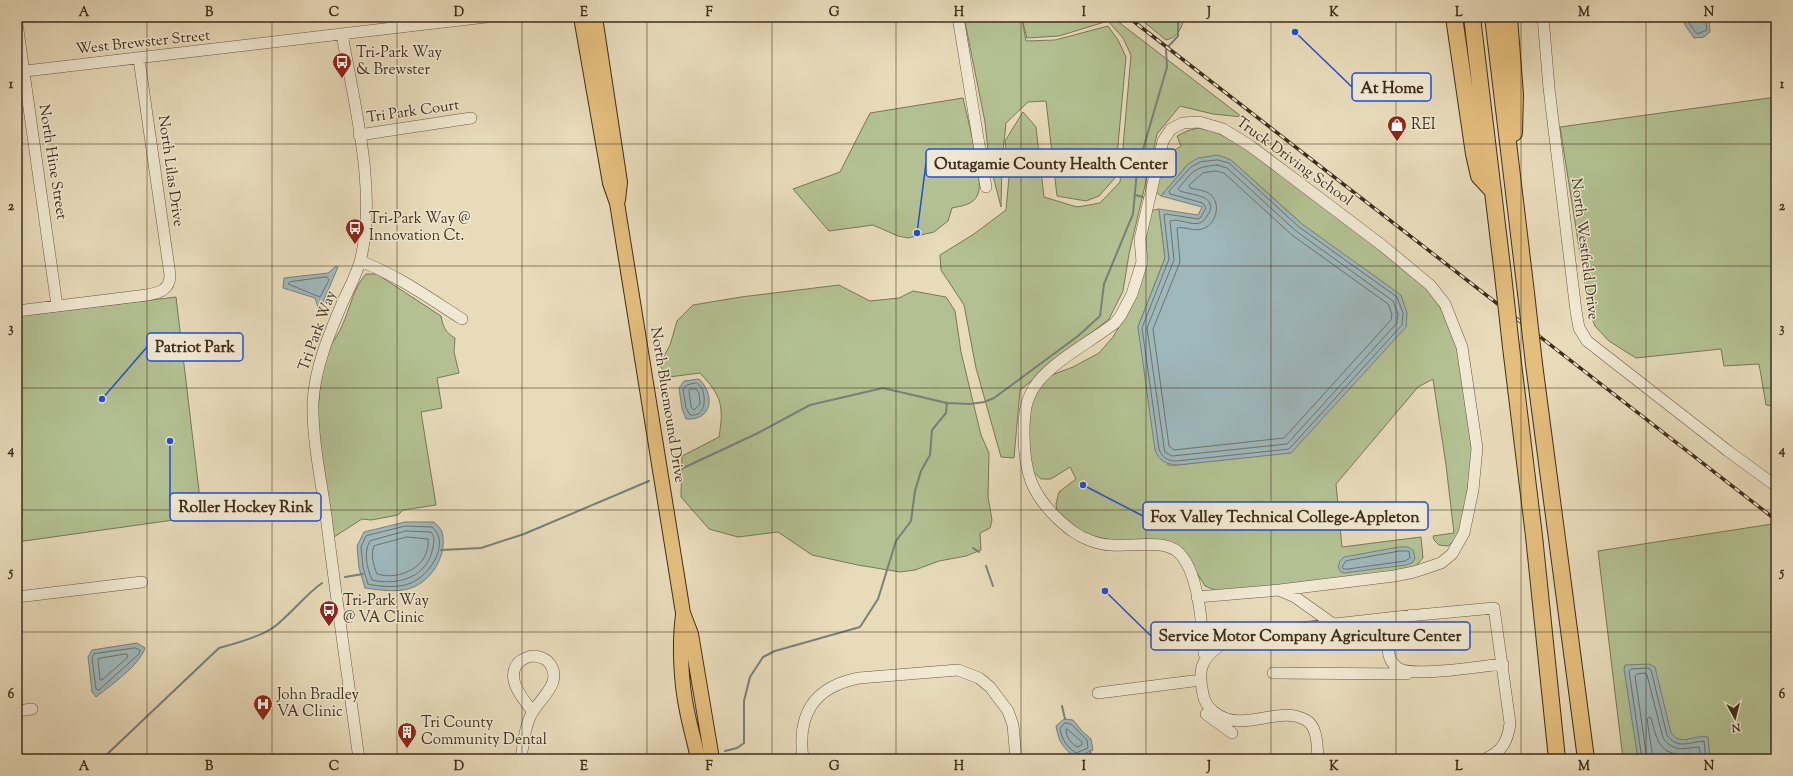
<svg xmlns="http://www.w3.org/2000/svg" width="1793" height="776" font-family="'Sorts Mill Goudy',serif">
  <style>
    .green { fill: #b3c192; stroke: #7a7756 }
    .water { fill: #9eb8bc; stroke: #78807b }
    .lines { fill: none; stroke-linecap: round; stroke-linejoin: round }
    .shore { stroke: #6f726b; stroke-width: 1 }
    .stream { stroke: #78807b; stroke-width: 2 }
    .minor-casing { stroke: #6a5842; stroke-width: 12 }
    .major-casing { stroke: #402d1a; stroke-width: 16 }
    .highway-casing { stroke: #402d1a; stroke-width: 18 }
    .minor { stroke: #f0e8d2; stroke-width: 11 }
    .major { stroke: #e4be7d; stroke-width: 14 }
    .highway { stroke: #e4be7d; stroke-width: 16 }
    .rail-casing { stroke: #402d1a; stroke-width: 3.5 }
    .rail { stroke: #f0e8d2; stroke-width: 2; stroke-dasharray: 6; stroke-linecap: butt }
    .highway-bridge-casing { stroke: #402d1a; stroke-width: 18; stroke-linecap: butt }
    .highway-bridge { stroke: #e4be7d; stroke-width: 16 }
    .grid { fill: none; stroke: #402d1a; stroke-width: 1; stroke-opacity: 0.55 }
    .labels { text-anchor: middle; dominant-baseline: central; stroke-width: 3; stroke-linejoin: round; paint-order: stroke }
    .street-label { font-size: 15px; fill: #402d1a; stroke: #f0e8d2 }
    .poi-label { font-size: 15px; fill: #402d1a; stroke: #f0e8d2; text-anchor: start }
    .leader { fill: none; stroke: #1d4ed8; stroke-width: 1.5 }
    .callout-dot { fill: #1d4ed8; stroke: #f0e8d2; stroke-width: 1.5 }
    .callout { fill: #f0e8d2; stroke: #1d4ed8; stroke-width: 1.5 }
    .callout-label { font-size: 16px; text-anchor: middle; font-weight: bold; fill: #402d1a }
    .neatline { fill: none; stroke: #402d1a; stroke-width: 1.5 }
    .grid-label { font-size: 13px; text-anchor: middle; font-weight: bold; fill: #402d1a }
  </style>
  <rect width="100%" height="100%" fill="#e8dbba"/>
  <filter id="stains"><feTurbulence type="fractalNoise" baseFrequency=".005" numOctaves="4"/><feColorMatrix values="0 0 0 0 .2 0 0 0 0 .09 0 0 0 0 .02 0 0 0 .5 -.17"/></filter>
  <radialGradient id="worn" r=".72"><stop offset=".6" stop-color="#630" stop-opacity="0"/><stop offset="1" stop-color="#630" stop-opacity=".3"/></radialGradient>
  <path class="green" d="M 964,17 L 1112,17 L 1242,117 L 1213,114 L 1180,106 L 1157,134 L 1129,254 L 1123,291 L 1109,319 L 1020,390 L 1014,458 L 1001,457 L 976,368 L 964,305 L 941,270 L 940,255 L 974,234 L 1006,210 L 1009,177 L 1005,141 L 1023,112 L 1036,127 L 1044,197 L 1077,207 L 1100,203 L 1120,182 L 1131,55 L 1123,38 L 1108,21 L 1059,36 L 1027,38 L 1022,19 L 1026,41 L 1055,40 L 1108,26 L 1118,40 L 1126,57 L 1115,178 L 1099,196 L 1086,201 L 1057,196 L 1046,101 L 1028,102 L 1006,123 L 1002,161 L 1001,207 L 989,160 L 985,122 Z
    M 1138,17 L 1184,17 C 1183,27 1177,38 1166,40 Z
    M 1776,97 L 1776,406 L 1766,405 L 1759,364 L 1724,366 L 1721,349 L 1636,358 L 1609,341 L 1595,326 L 1589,311 L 1560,127 Z
    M 963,98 C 967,116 984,180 978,194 C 974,205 961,206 952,208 L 948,221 L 934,232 L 908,238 L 898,236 L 873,225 L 829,231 L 793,189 L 840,172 L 870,113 Z
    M 1198,128 L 1214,131 L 1253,152 L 1336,214 L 1430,292 L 1449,321 L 1458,349 L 1473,454 L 1462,524 L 1456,539 L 1448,546 L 1439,545 L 1434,540 L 1433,536 L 1454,533 L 1446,465 L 1433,379 L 1418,387 L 1336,484 L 1342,547 L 1421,537 L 1423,558 L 1415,567 L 1397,573 L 1234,591 L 1217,591 L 1205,586 L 1182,549 L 1112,540 L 1087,535 L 1071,525 L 1057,511 L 1056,504 L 1059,492 L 1076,479 L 1070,467 L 1051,479 L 1041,479 L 1031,470 L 1027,419 L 1031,403 L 1039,385 L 1049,376 L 1073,367 L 1099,353 L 1113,337 L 1123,320 L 1143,242 L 1149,211 L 1159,209 L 1165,258 L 1138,327 L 1168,465 L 1177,465 L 1291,452 L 1302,224 L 1231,160 L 1188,164 L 1161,196 L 1154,190 L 1161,159 L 1181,146 L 1177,136 L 1187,131 Z
    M 366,274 L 377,274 L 441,316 C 443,327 445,332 455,338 L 454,352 L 459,373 L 437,378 L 442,408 L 421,412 L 436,505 L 403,510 L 398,515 L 371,520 L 362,519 L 334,537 C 325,475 306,408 330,347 C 333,340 339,334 342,326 C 350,309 353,288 366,274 Z
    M 839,285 L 870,301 L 899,298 L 913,291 L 946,297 L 955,311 L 961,352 L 981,435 L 989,453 L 988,497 L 992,520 L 990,528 L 980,533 L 981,550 L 966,556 L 939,561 L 915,570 L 900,572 L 858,565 L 812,555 L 778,532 L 738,537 L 709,529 L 681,497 L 682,456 L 719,437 C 724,406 722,396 700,373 L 669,377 L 659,365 L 670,345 L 677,321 L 693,305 L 741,297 Z
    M 176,297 L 202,516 L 17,542 L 17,316 Z
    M 1772,524 L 1776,527 L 1776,759 L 1623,759 L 1598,551 Z"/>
  <path class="water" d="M 1683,17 L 1709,17 L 1710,32 L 1704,37 L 1694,38 L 1685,25 Z
    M 1218,155 L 1231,160 L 1302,224 L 1401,295 L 1407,313 L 1406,327 L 1291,453 L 1177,465 C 1166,464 1159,461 1155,450 L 1138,327 L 1165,258 L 1159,209 L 1198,215 L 1202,207 L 1161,196 L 1188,164 L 1198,158 Z
    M 336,266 L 338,267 L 321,307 L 318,307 L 315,298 L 283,288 L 284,278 L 328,273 Z
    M 699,379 C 715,394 713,421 686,419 L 682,409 L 679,388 L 684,381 Z
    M 405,522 L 434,522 C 437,525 441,529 442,532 C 448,554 432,581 411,588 C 397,593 380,590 365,588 L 359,568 L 357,546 L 364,532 Z
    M 1399,547 L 1408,547 L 1413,550 L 1415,558 L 1412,563 L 1406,565 L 1344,573 L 1341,572 L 1338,567 L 1340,561 L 1344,557 Z
    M 137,643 L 145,648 C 139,666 111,685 96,697 L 92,692 L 88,657 L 92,650 Z
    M 1649,664 L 1655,667 L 1671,733 C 1681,747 1694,734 1708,737 L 1710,759 L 1638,759 L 1624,669 L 1625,665 Z
    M 1064,719 L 1073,720 L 1082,731 L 1091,739 L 1093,750 L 1075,758 C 1063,747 1059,743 1056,726 Z"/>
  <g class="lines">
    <path class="shore" d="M 1687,17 L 1689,23 L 1697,34 L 1707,30 L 1705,17
      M 1218,160 L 1229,163 L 1299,227 L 1397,297 L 1403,313 L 1402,325 L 1289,449 L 1177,461 C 1168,461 1162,458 1159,449 L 1142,328 L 1169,259 L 1164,215 L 1166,214 L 1198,219 L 1201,217 L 1206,208 L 1203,203 L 1170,194 L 1169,191 L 1191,167 L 1200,162 Z
      M 1217,165 L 1227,168 L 1296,231 L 1393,301 L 1398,314 L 1397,323 L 1287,444 L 1172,456 L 1165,452 L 1164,447 L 1147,328 L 1174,260 L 1170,221 C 1182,217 1199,232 1207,216 C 1209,213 1212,209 1210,204 C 1208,195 1188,194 1180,191 L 1178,189 C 1193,171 1194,167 1217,165 Z
      M 1216,171 L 1224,173 L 1292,235 L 1388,304 L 1392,314 L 1391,320 L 1284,438 L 1174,450 L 1169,446 L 1153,329 L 1180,262 L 1177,228 C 1184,226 1194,232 1202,229 C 1215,226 1222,205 1211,195 C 1206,190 1197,190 1190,188 L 1189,185 L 1203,173 Z
      M 327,277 L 329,280 L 320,297 L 288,284 L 290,282 Z
      M 697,383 L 702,388 C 706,399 706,417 690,415 L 686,408 L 683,389 L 687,385 Z
      M 690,389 L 696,389 L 699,393 L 700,404 L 694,410 L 691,407 L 689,391 Z
      M 406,526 L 432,527 C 451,543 430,575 411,583 C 400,588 380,587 368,584 L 363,567 L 361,547 L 366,536 Z
      M 406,531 L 431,532 C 435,537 434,541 433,547 C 428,577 399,586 372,580 C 367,568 363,552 370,541 Z
      M 407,537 L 428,539 C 431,566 400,581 377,574 C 374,567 370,553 374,546 Z
      M 1400,551 L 1409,551 L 1410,558 L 1405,561 L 1348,569 L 1343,569 L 1342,567 L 1346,561 Z
      M 135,648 L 140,650 L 139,654 L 99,690 L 96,689 L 92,658 L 94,654 Z
      M 126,654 L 128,655 L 127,658 L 102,680 L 100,680 L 98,659 Z
      M 1065,723 L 1071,724 L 1087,740 L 1088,748 L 1076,753 C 1067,747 1062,740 1060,729 Z
      M 1067,729 L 1082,742 L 1082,745 L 1077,747 C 1071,743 1067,738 1066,731 Z
      M 1642,759 L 1629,671 L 1631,669 L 1648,668 L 1651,670 L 1667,735 C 1677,750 1690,742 1704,741 L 1706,759
      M 1647,759 L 1635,676 L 1637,674 L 1645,673 L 1647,675 L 1663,738 C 1674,753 1684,748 1699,747 L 1701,759
      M 1653,759 L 1647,719 L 1649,717 L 1651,718 C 1658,746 1662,757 1693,754 L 1695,759"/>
    <path class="stream" d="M 1135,195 L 1143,197
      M 681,469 L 756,434 L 810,405 L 883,388 L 947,403 L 970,404 L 984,402 L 994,398 L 1078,336 L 1100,316 L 1104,284 L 1133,214 L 1137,170 L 1167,67 L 1166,49 L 1178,36 L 1178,17
      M 973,548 L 979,552
      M 441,550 L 481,548 L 524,534 L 649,481
      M 986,566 L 993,586
      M 345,577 L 363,574
      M 1062,706 L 1065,719
      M 725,751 L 737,748 L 744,743 L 744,701 L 750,677 L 763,657 L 775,651 L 860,627 L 878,599 L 896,541 L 911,521 L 915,491 L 921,471 L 930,455 L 932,430 L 946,413 L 947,403
      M 1090,751 L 1092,759
      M 102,759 L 219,648 C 234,644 262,636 274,627 C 291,614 304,596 322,583
      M 677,759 L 684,756"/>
    <g class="minor-casing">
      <path id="minor" d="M 958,17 L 986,187
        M 1543,17 L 1549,88 L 1576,311 L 1579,328 L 1587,341 L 1728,451 L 1776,486
        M 17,23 L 57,306
        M 342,34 C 354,104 378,192 360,262 C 356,275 350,287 344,299 C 330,332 315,366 313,402 C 312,438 321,480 326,516 C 336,597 348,678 359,759
        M 17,72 L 486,17
        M 359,135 L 471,118
        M 360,261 C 397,275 429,298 462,319
        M 17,311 L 147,295 C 159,293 170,290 170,275 L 139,59
        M 1281,591 L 1295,597 L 1333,624
        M 17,597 L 142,582
        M 1197,597 L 1280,590 L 1394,576 L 1414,572 L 1441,563 L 1452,554 L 1464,533 L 1473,490 L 1477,448 L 1462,347 L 1445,304 L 1430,285 L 1383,246 L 1285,172 L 1249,145 L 1223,129 L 1199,122 L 1183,123 L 1171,129 L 1163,141 L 1140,239 L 1142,262 L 1132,294 L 1121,315 L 1115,323 C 1093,340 1054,361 1038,382 C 1025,398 1024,414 1024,433 C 1024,471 1031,494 1059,520 C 1068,528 1077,536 1089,540 C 1096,543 1104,545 1112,545 C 1131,547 1163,539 1178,552 C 1199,571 1202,625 1204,653
        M 1411,615 L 1390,634 C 1387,646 1386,660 1398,668 C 1413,678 1482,666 1503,664
        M 1273,673 L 1407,674
        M 1098,693 L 1193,681
        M 17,711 L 32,709
        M 1206,714 L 1232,733
        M 521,759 C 523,745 524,730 530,717 C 537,700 564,684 550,664 C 547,659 541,657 535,656 C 529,656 522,659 518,663 C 505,679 523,699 533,712
        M 803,759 C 797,715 813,687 859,678 L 958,670 L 979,678 L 990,687 L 1008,711 L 1013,725 L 1016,759
        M 1318,759 C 1317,746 1318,727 1306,720 C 1278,704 1243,735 1214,712 C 1208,707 1204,701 1203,694 C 1201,683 1199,674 1203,664 C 1209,651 1226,641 1238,635 L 1397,617 L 1494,608 L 1510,723 C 1508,741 1502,752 1485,759"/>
    </g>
    <g class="major-casing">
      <path id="major" d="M 581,17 L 610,183 L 617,203 L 683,613 L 691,634 L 712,759
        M 595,17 L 620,182 L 618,200
        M 683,615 C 679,644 681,683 687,711 C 690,727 695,743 698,759"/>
    </g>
    <g class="highway-casing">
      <path id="highway" d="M 1454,17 L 1474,154 L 1479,176 L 1493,191
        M 1472,17 L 1503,275
        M 1493,17 L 1526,293
        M 1509,17 L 1515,95 L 1514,133
        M 1511,347 L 1534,536 L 1557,759
        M 1534,364 L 1586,759"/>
    </g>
    <use href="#minor" class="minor"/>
    <use href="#major" class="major"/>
    <use href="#highway" class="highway"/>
    <g class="rail-casing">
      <path id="rail" d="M 1128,17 L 1776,520"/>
    </g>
    <use href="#rail" class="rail"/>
    <g class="highway-bridge-casing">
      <path id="highway-bridge" d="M 1503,275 L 1511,347
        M 1526,293 L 1534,364"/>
    </g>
    <use href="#highway-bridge" class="highway-bridge"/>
  </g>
  <path class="grid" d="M 147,17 L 147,759M 272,17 L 272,759M 397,17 L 397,759M 522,17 L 522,759M 647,17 L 647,759M 772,17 L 772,759M 896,17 L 896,759M 1021,17 L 1021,759M 1146,17 L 1146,759M 1271,17 L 1271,759M 1396,17 L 1396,759M 1521,17 L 1521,759M 1646,17 L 1646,759M 17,144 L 1776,144M 17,266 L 1776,266M 17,388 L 1776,388M 17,510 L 1776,510M 17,632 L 1776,632"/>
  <defs>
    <g id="bus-pin" transform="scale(1)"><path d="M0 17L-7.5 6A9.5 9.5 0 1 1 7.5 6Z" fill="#8f2418" stroke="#f0e8d2"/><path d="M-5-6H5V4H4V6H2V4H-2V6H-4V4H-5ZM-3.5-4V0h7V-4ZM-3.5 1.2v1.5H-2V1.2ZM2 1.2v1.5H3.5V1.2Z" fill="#fff"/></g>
    <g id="shop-pin" transform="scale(1)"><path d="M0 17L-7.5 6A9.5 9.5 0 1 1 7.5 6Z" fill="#8f2418" stroke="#f0e8d2"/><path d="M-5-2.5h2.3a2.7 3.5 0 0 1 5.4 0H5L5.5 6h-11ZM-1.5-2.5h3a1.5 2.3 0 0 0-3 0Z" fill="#fff"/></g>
    <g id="hospital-pin" transform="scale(1)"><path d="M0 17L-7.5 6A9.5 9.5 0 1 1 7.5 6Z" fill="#8f2418" stroke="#f0e8d2"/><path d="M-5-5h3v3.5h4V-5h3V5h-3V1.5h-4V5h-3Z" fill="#fff"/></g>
    <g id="building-pin" transform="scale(1)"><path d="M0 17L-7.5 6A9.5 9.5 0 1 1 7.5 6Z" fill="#8f2418" stroke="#f0e8d2"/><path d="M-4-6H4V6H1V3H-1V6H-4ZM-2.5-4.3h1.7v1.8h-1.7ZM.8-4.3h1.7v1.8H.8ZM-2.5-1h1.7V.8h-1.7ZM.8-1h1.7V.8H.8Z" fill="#fff"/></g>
  </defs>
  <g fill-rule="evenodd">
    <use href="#bus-pin" x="342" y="62"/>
    <use href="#shop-pin" x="1397" y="125"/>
    <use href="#bus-pin" x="355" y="228"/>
    <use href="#bus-pin" x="329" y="610"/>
    <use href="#hospital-pin" x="263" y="704"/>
    <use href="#building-pin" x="407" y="732"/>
  </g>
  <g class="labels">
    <g class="street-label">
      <text transform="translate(143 43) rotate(-6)">West Brewster Street</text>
      <text transform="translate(413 112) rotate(-8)">Tri Park Court</text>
      <text transform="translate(52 162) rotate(81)">North Hine Street</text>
      <text transform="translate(1294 162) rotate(36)">Truck Driving School</text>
      <text transform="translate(170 171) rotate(82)">North Lilas Drive</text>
      <text transform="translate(1584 249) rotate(83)">North Westfield Drive</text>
      <text transform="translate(318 331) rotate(-70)">Tri Park Way</text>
      <text transform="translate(667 405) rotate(81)">North Bluemound Drive</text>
    </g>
    <g class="poi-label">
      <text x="356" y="53">Tri-Park Way<tspan x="356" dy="17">&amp; Brewster</tspan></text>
      <text x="1411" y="125">REI</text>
      <text x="369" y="219">Tri-Park Way @<tspan x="369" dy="17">Innovation Ct.</tspan></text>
      <text x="343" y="601">Tri-Park Way<tspan x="343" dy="17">@ VA Clinic</tspan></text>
      <text x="277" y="695">John Bradley<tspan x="277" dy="17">VA Clinic</tspan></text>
      <text x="421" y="723">Tri County<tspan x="421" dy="17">Community Dental</tspan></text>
    </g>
  </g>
  <path class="leader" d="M1295 32L1352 87M917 233L926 163M102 399L147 347M170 441L170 507M1083 485L1143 516M1105 591L1151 636"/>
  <g class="callout-dot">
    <circle cx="1295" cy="32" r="4"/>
    <circle cx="917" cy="233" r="4"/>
    <circle cx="102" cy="399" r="4"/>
    <circle cx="170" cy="441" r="4"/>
    <circle cx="1083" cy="485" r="4"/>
    <circle cx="1105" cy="591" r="4"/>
  </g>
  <g class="callout">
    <rect x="1352" y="73" width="79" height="28" rx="4"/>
    <rect x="926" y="149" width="250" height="28" rx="4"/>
    <rect x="147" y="333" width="96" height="28" rx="4"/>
    <rect x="170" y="493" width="151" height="28" rx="4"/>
    <rect x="1143" y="502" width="285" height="28" rx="4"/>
    <rect x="1151" y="622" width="319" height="28" rx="4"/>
  </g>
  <g class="callout-label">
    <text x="1392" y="93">At Home</text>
    <text x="1051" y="169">Outagamie County Health Center</text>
    <text x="195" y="352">Patriot Park</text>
    <text x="246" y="512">Roller Hockey Rink</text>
    <text x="1285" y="522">Fox Valley Technical College-Appleton</text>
    <text x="1310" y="641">Service Motor Company Agriculture Center</text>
  </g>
  <rect width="1793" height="776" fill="none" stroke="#e8dbba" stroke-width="44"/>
  <g transform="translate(1735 718) rotate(173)" stroke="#f0e8d2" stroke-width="3" paint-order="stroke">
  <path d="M0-3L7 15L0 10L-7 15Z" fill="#402d1a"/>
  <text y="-6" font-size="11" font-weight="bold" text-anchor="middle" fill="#402d1a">N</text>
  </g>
  <rect x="22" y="22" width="1749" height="732" class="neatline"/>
  <g class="grid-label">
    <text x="84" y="16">A</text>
    <text x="209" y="16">B</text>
    <text x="334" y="16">C</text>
    <text x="459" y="16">D</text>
    <text x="584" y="16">E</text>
    <text x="709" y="16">F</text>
    <text x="834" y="16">G</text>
    <text x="959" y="16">H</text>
    <text x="1084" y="16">I</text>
    <text x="1209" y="16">J</text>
    <text x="1334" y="16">K</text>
    <text x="1459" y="16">L</text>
    <text x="1584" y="16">M</text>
    <text x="1709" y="16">N</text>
    <text x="11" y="88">1</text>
    <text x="1782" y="88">1</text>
    <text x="11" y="210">2</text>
    <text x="1782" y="210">2</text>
    <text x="11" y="332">3</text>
    <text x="1782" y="332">3</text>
    <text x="11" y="454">4</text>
    <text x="1782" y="454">4</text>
    <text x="11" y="576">5</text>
    <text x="1782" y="576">5</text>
    <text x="11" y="698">6</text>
    <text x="1782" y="698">6</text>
    <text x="84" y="770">A</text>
    <text x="209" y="770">B</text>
    <text x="334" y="770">C</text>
    <text x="459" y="770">D</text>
    <text x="584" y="770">E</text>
    <text x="709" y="770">F</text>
    <text x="834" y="770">G</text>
    <text x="959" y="770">H</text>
    <text x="1084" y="770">I</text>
    <text x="1209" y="770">J</text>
    <text x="1334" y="770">K</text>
    <text x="1459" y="770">L</text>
    <text x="1584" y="770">M</text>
    <text x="1709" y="770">N</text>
  </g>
  <rect width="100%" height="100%" filter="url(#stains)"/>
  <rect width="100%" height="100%" fill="url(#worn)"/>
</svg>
